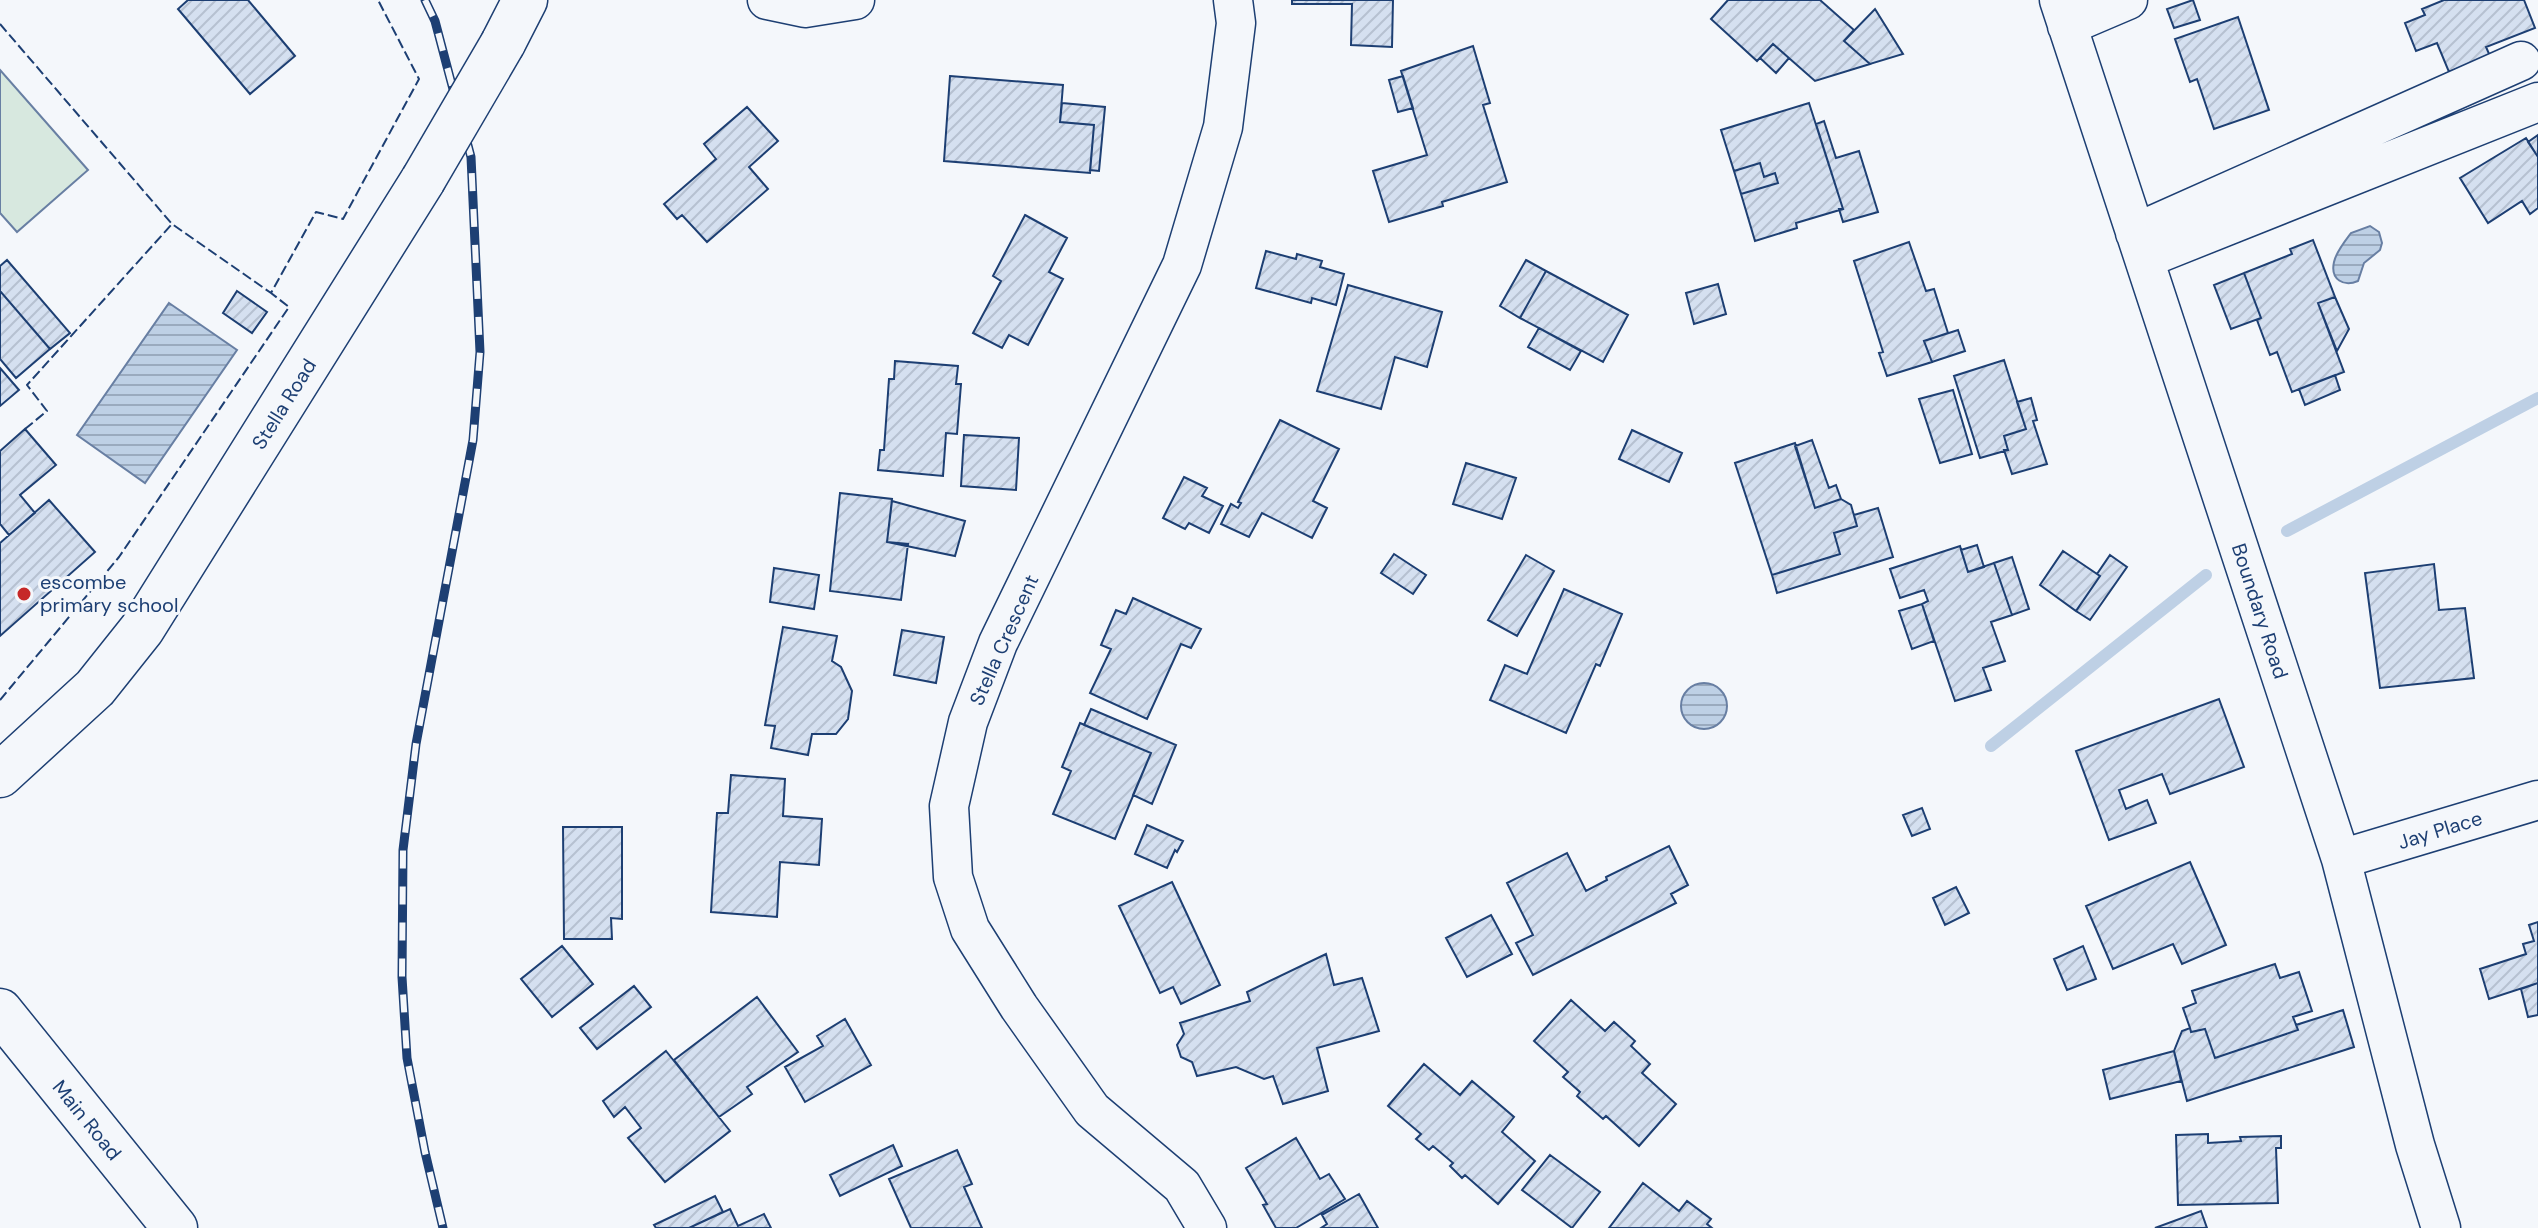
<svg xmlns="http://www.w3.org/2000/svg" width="2538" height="1228" font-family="'DM Sans',sans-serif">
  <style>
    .garden { fill: #d7e8df; stroke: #687fa3; stroke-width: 2 }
    .water { fill: url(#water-rules); stroke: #687fa3; stroke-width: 2 }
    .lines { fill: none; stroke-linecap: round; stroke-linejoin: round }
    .stream { stroke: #bed0e5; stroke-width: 12 }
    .building { fill: url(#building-hatch); stroke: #1d3f73; stroke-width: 2 }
    .street-casing { stroke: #1d3f73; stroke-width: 41 }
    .secondary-casing { stroke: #1d3f73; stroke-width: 47 }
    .street { stroke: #f4f7fb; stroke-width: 38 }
    .secondary { stroke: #f4f7fb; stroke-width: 44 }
    .rail-casing { stroke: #1d3f73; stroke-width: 9 }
    .rail { stroke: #f4f7fb; stroke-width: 6; stroke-dasharray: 18; stroke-linecap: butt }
    .secondary-bridge-casing { stroke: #1d3f73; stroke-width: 47; stroke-linecap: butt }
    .secondary-bridge { stroke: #f4f7fb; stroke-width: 44 }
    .fence { stroke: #1d3f73; stroke-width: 2; stroke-dasharray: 10 4; stroke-linecap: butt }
    .poi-dot { fill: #c62828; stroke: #f4f7fb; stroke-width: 3 }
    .labels { text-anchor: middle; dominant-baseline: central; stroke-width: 6; stroke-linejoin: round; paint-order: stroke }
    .street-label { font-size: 20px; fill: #1d3f73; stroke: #f4f7fb }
    .poi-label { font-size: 20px; fill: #1d3f73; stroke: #f4f7fb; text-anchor: start }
  </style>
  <defs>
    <pattern id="water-rules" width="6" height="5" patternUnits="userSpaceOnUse" patternTransform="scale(2)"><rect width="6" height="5" fill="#bed0e5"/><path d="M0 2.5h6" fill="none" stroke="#9aaabe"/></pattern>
    <pattern id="building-hatch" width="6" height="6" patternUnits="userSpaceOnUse" patternTransform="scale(2)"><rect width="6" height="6" fill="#d5e0f0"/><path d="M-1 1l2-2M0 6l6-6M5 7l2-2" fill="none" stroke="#b6c1d1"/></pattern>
  </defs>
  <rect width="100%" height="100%" fill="#f4f7fb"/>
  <path class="garden" d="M 0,70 L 88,170 L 17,232 L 0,213 Z"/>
  <path class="water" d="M 2370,226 L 2379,232 L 2382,243 L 2380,250 L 2364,263 L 2358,281 C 2344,287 2330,280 2334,262 C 2336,252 2345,241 2351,233 Z
    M 169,303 L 237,350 L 145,483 L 77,435 Z
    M1681 706a23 23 0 1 1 46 0a23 23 0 1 1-46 0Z"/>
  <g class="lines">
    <path class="stream" d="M 2287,531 L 2538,398
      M 1991,746 L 2206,575"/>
  </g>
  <path class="building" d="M 188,0 L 248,0 L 295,56 L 250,94 L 178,9 Z
    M 1292,0 L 1393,0 L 1392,47 L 1351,45 L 1352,4 L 1292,4 Z
    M 1728,0 L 1820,0 L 1854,30 L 1844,41 L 1870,64 L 1815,81 L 1773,44 L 1757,61 L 1711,19 Z
    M 2193,0 L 2200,20 L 2174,28 L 2167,9 Z
    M 2444,0 L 2524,0 L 2535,28 L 2486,47 L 2490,56 L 2449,72 L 2437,43 L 2416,51 L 2405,23 L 2425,15 L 2422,9 Z
    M 1875,9 L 1903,54 L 1870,64 L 1844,41 Z
    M 2238,17 L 2269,110 L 2214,129 L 2197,79 L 2190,82 L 2175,39 Z
    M 1773,44 L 1789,58 L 1776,73 L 1760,58 Z
    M 1473,46 L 1490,103 L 1483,105 L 1507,182 L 1442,202 L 1443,206 L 1389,222 L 1373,171 L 1427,155 L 1401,71 Z
    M 950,76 L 1063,85 L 1060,122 L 1094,125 L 1090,173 L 944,161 Z
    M 1403,76 L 1413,108 L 1398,112 L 1389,80 Z
    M 1062,103 L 1105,107 L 1099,171 L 1090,170 L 1094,125 L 1060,122 Z
    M 1809,103 L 1843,209 L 1796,223 L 1797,228 L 1755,241 L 1741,194 L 1778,183 L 1775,173 L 1764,177 L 1760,163 L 1734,171 L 1721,130 Z
    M 747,107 L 778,141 L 749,167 L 768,189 L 707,242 L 682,215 L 677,219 L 664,204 L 716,159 L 704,144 Z
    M 1824,121 L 1836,158 L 1859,151 L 1878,212 L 1843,222 L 1839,209 L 1843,209 L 1816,124 Z
    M 2538,135 L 2538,157 L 2528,142 Z
    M 2526,138 L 2538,157 L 2538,208 L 2530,214 L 2522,201 L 2488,223 L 2460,178 Z
    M 1760,163 L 1764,177 L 1775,173 L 1778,183 L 1741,194 L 1734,171 Z
    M 1025,215 L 1067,238 L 1049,272 L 1063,279 L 1028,345 L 1009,335 L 1002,348 L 973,333 L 1001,281 L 993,276 Z
    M 2313,240 L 2335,297 L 2318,303 L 2344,372 L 2292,392 L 2277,352 L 2270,355 L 2257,320 L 2261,318 L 2244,273 L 2292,254 L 2290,249 Z
    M 1909,242 L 1926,291 L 1934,289 L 1948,333 L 1924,341 L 1932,362 L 1887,376 L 1879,353 L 1883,352 L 1854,261 Z
    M 1266,251 L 1296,259 L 1297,254 L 1322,261 L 1320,267 L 1344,274 L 1336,305 L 1312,298 L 1311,303 L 1256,288 Z
    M 7,260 L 70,333 L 50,349 L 0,291 L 0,266 Z
    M 1526,260 L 1546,271 L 1520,318 L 1500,306 Z
    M 1546,271 L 1628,315 L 1603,362 L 1520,318 Z
    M 2244,273 L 2261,318 L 2231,329 L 2214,285 Z
    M 1718,284 L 1726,314 L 1694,324 L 1686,293 Z
    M 1348,285 L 1442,312 L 1427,367 L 1395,357 L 1381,409 L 1317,391 Z
    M 0,291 L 50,349 L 16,378 L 0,359 Z
    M 237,291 L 267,312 L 252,333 L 223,313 Z
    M 2335,297 L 2349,329 L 2337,351 L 2318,303 Z
    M 1539,328 L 1581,351 L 1570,370 L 1528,347 Z
    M 1958,330 L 1965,351 L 1932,362 L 1924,341 Z
    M 2004,360 L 2026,429 L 2004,436 L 2008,450 L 1980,458 L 1954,376 Z
    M 895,361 L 958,366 L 956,384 L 961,384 L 957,434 L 946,433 L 943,476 L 878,470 L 880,450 L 884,450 L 889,379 L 894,379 Z
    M 0,368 L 19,390 L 0,406 Z
    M 2335,375 L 2340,390 L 2305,405 L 2299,389 Z
    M 1953,390 L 1972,454 L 1940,463 L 1919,399 Z
    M 2031,398 L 2037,420 L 2033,421 L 2047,464 L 2012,474 L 2004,450 L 2008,450 L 2004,436 L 2026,429 L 2017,402 Z
    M 1280,420 L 1339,449 L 1313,501 L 1327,508 L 1312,538 L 1262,513 L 1249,537 L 1221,524 L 1231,504 L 1238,508 L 1241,503 L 1238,502 Z
    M 25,429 L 56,465 L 20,495 L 35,513 L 9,535 L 0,524 L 0,451 Z
    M 1632,430 L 1682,453 L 1669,482 L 1619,459 Z
    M 964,435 L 1019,438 L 1016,490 L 961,486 Z
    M 1812,440 L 1829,488 L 1836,485 L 1841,499 L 1815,508 L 1795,446 Z
    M 1795,443 L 1815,508 L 1841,499 L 1851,505 L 1857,526 L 1834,533 L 1840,554 L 1772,575 L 1735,463 Z
    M 1466,463 L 1516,478 L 1502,519 L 1453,504 Z
    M 1184,477 L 1207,488 L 1202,496 L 1223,506 L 1209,533 L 1189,523 L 1185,529 L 1163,518 Z
    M 840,493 L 892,499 L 887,542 L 908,544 L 901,600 L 830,591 Z
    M 49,500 L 95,552 L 0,636 L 0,543 Z
    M 892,501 L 965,521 L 955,556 L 887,542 Z
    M 1878,508 L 1893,557 L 1777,593 L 1772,575 L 1840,554 L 1834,533 L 1857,526 L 1854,515 Z
    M 1977,545 L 1984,567 L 1968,572 L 1961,550 Z
    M 1960,546 L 1968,572 L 1994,563 L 2012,615 L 1991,622 L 2005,661 L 1983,668 L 1991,690 L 1955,701 L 1922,604 L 1928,601 L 1924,590 L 1900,598 L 1890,569 Z
    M 2063,551 L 2100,576 L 2076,611 L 2040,585 Z
    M 1394,554 L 1426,575 L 1413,594 L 1381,573 Z
    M 1526,555 L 1554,571 L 1517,636 L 1488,620 Z
    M 2110,555 L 2127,567 L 2090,620 L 2076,611 L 2100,576 L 2097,574 Z
    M 2012,557 L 2029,609 L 2012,615 L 1994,563 Z
    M 2434,564 L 2439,610 L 2465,608 L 2474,678 L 2380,688 L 2365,573 Z
    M 774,568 L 819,575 L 814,609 L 770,602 Z
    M 1564,589 L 1622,614 L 1600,666 L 1596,664 L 1566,733 L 1490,700 L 1505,665 L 1527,674 Z
    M 1133,598 L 1201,629 L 1191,648 L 1181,644 L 1147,719 L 1090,693 L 1111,649 L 1101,645 L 1116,610 L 1126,614 Z
    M 1922,604 L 1934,641 L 1912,649 L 1899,611 Z
    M 783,627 L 837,636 L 832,661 L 841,667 L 852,691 L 848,719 L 836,734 L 812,734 L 808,755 L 771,748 L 775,726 L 765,725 Z
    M 902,630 L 944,637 L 936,683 L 894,675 Z
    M 2219,699 L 2244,767 L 2170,794 L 2162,774 L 2119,790 L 2126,809 L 2147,800 L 2156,823 L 2109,840 L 2076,751 Z
    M 1091,709 L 1176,745 L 1152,804 L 1133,795 L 1151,753 L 1084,725 Z
    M 1080,723 L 1151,753 L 1115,839 L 1053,814 L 1071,771 L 1062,767 Z
    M 731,775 L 785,779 L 783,816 L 822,819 L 819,865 L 780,862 L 777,917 L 711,912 L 717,813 L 728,813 Z
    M 1922,808 L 1930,829 L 1912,836 L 1903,815 Z
    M 1147,825 L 1183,841 L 1177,852 L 1175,850 L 1167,868 L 1135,854 Z
    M 563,827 L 622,827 L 622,919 L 611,918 L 612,939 L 564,939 Z
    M 1669,846 L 1688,885 L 1671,894 L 1676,903 L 1533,975 L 1516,943 L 1533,935 L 1507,883 L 1567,853 L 1586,891 L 1607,880 L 1606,877 Z
    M 2190,862 L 2226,945 L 2182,964 L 2173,944 L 2113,969 L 2086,906 Z
    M 1172,882 L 1220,985 L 1181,1004 L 1173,987 L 1160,993 L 1119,906 Z
    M 1956,887 L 1969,913 L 1945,925 L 1933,898 Z
    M 1491,915 L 1512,954 L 1467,977 L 1446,938 Z
    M 2538,922 L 2538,983 L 2489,999 L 2480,969 L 2526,954 L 2523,944 L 2534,941 L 2529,925 Z
    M 562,946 L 593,984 L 552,1017 L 521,979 Z
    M 2083,946 L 2096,979 L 2067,990 L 2054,959 Z
    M 1326,954 L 1334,985 L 1362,978 L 1379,1031 L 1317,1048 L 1328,1091 L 1283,1104 L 1273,1076 L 1264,1079 L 1236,1067 L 1197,1076 L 1192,1062 L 1181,1057 L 1177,1045 L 1184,1034 L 1180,1023 L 1250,1001 L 1247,992 Z
    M 2275,964 L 2280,978 L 2299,972 L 2312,1011 L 2293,1017 L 2298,1030 L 2215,1058 L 2205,1029 L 2191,1032 L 2190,1028 L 2183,1008 L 2196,1003 L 2192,991 Z
    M 2538,983 L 2538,1015 L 2528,1017 L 2521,989 Z
    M 634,986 L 651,1007 L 597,1049 L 580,1028 Z
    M 757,997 L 798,1052 L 747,1087 L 752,1094 L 719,1117 L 674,1060 Z
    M 1571,1000 L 1605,1031 L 1614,1022 L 1635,1041 L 1631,1046 L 1650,1064 L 1642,1073 L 1676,1104 L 1639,1146 L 1606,1116 L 1603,1119 L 1577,1096 L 1580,1092 L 1563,1077 L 1568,1072 L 1534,1041 Z
    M 2343,1010 L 2354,1047 L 2187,1101 L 2174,1051 L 2182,1031 L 2190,1028 L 2191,1032 L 2205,1029 L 2215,1058 L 2298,1030 L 2296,1025 Z
    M 845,1019 L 871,1065 L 805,1102 L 785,1067 L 823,1046 L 817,1036 Z
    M 666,1051 L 730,1131 L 665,1182 L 628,1138 L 641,1128 L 625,1107 L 614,1117 L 603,1101 Z
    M 2174,1051 L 2181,1081 L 2110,1099 L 2103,1070 Z
    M 1424,1064 L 1460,1095 L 1472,1081 L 1514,1117 L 1502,1132 L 1535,1161 L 1498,1204 L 1465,1175 L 1462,1178 L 1450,1166 L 1453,1163 L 1433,1146 L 1429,1150 L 1416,1139 L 1421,1134 L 1388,1106 Z
    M 2208,1134 L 2208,1143 L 2241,1141 L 2240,1137 L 2281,1136 L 2281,1148 L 2276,1148 L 2278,1203 L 2178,1205 L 2176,1135 Z
    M 1296,1138 L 1320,1179 L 1329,1174 L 1345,1199 L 1296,1228 L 1276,1228 L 1263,1205 L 1267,1204 L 1246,1168 Z
    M 893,1145 L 902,1166 L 840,1196 L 830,1175 Z
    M 957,1150 L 972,1184 L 964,1187 L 982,1228 L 911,1228 L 889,1179 Z
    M 1550,1155 L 1600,1192 L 1572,1228 L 1522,1190 Z
    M 1643,1183 L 1679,1211 L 1687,1201 L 1711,1219 L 1707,1224 L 1712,1228 L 1609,1228 Z
    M 1359,1194 L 1378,1228 L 1321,1228 L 1327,1224 L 1322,1215 Z
    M 715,1196 L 723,1212 L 689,1228 L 656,1228 L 654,1225 Z
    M 730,1209 L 738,1226 L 764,1214 L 771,1228 L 689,1228 Z
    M 2201,1211 L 2207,1228 L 2155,1228 Z"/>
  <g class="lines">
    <g class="street-casing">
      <path id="street" d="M 767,0 L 805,8 L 855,0
        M 2059,0 L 2341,859 L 2415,1145 L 2441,1228
        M 2067,26 L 2128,0
        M 2135,233 L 2521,61
        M 2144,259 L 2538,102
        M 2341,859 L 2538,800
        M 1207,1228 L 1182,1186 L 1092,1110 L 1019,1007 L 970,929 L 953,877 L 949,806 L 968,722 L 998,643 L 1182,265 L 1223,127 L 1236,23 L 1233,0"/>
    </g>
    <g class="secondary-casing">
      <path id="secondary" d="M 503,43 L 525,0
        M 0,775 L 95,688 L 142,629 L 423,180
        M 0,1011 L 175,1228"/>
    </g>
    <use href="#street" class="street"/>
    <use href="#secondary" class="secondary"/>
    <g class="rail-casing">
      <path id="rail" d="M 425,0 L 435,21 L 471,157 L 480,352 L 473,440 L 416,744 L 403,850 L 402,977 L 407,1058 L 425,1152 L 443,1228"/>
    </g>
    <use href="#rail" class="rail"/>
    <g class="secondary-bridge-casing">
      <path id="secondary-bridge" d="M 423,180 L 503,43"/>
    </g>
    <use href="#secondary-bridge" class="secondary-bridge"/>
    <path class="fence" d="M 0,24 L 172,224 L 271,293
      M 25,429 L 47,411 L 27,385 L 172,224
      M 0,700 L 119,557 L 289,307 L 271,293 L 316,212 L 343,219 L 419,79 L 378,0"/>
  </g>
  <circle class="poi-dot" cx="24" cy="594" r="8"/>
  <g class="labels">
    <g class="street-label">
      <text transform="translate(284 404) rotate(-58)">Stella Road</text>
      <text transform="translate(2260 611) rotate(72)">Boundary Road</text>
      <text transform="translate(1004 640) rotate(-66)">Stella Crescent</text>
      <text transform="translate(2440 830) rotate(-17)">Jay Place</text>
      <text transform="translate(87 1120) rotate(51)">Main Road</text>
    </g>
    <g class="poi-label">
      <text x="40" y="582">escombe<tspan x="40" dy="23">primary school</tspan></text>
    </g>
  </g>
</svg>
